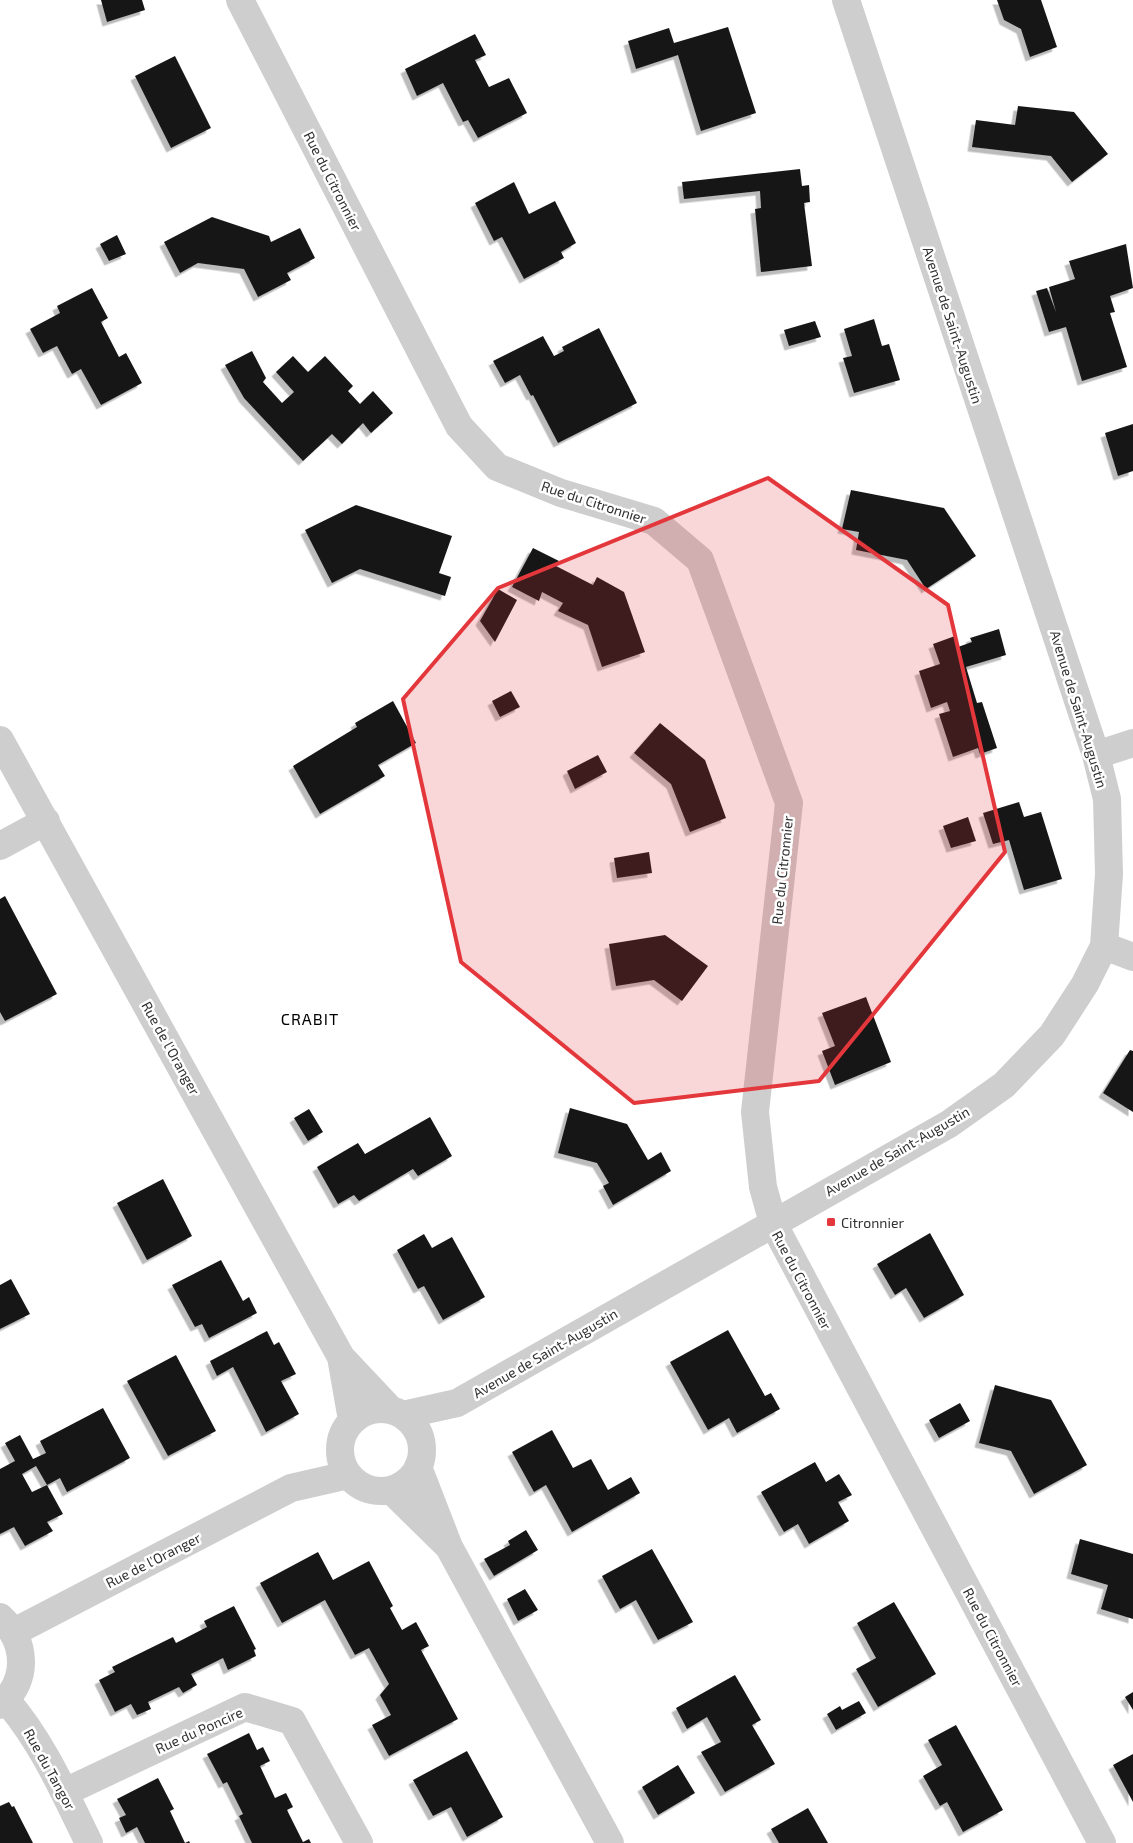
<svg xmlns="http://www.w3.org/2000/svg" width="1133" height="1843" font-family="'Exo 2',sans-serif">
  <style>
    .building { fill: #181818; filter: url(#shadow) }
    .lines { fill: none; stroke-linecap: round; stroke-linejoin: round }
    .minor { stroke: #cecece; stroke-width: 28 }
    .marked { fill: #e3373c; fill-opacity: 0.2; stroke: #e3373c; stroke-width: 4; stroke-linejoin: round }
    .poi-dot { fill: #e3373c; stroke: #fff; stroke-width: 2 }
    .labels { text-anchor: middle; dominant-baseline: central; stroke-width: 5; stroke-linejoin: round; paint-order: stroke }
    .street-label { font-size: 14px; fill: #313131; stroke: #fff }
    .poi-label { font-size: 14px; fill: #313131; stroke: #fff; text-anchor: start }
    .quarter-label { font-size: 16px; letter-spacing: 1px; fill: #000; stroke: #fff }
  </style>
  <defs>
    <filter id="shadow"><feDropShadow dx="-4.5" dy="4.5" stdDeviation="0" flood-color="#0004"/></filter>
  </defs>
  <rect width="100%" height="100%" fill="#fff"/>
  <path class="building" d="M 101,0 L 142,0 L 145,10 L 107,22 Z
    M 997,0 L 1041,0 L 1057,47 L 1030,57 L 1021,29 L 1004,20 Z
    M 728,27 L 756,113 L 701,131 L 678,55 L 636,69 L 628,41 L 669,28 L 674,43 Z
    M 475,34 L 486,55 L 475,60 L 489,87 L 509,78 L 527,113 L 478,138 L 468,120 L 463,122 L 443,83 L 417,96 L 405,69 Z
    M 175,56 L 211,128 L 171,148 L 135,76 Z
    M 1018,106 L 1074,112 L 1108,154 L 1072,182 L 1051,156 L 972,147 L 976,120 L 1015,125 Z
    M 800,169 L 802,186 L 809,185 L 810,202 L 804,203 L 812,266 L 761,272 L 755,209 L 761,208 L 760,191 L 684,199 L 682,182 Z
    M 514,182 L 529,214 L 555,201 L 576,243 L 561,252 L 564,258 L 524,279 L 502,237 L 494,241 L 475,203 Z
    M 212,217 L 269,236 L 271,242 L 300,228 L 315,258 L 287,273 L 291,280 L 258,297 L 244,269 L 198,263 L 180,273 L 164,242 Z
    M 117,235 L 126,254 L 109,261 L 100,244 Z
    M 1126,244 L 1133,288 L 1110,296 L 1115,312 L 1110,313 L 1127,367 L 1082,381 L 1066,327 L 1049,332 L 1036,291 L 1047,288 L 1056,312 L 1049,287 L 1075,279 L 1069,261 Z
    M 92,288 L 108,318 L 101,322 L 119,357 L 126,353 L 142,383 L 101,405 L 81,369 L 72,374 L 57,346 L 43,353 L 30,329 L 60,313 L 57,306 Z
    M 874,319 L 882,346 L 889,344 L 900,380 L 854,393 L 843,358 L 852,356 L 844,329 Z
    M 815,321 L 821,337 L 789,346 L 784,330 Z
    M 599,328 L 637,403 L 558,443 L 533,395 L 531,396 L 520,375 L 505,383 L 493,361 L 543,336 L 554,356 L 564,351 L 562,347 Z
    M 252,351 L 266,378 L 263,382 L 282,403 L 294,392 L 276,372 L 293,356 L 308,372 L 325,356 L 353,386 L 348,391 L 360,404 L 373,391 L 393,413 L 371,433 L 363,423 L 342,444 L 332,434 L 303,461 L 244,398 L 225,365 Z
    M 1133,424 L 1133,471 L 1118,476 L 1105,433 Z
    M 851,490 L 944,508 L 976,556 L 926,589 L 907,560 L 856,550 L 859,532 L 842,529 Z
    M 356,505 L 452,536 L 439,573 L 451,577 L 445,596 L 360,569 L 332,583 L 305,530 Z
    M 533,548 L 559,561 L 556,566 L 593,585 L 597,577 L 624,592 L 645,652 L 602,667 L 588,625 L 558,611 L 563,603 L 542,592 L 539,601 L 512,587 Z
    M 498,589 L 517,600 L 495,642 L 480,621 Z
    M 999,629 L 1006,655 L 966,667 L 977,703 L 982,702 L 997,748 L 980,754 L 978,748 L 953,757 L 939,714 L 950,711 L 947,702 L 931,708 L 919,671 L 940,664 L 933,644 L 955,636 L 958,647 L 972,642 L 970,638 Z
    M 511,691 L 520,707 L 500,717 L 492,701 Z
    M 393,701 L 416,743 L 378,765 L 385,776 L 320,814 L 293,766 L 357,727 L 355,723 Z
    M 660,723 L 705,760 L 726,818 L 690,832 L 671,784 L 634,753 Z
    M 598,755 L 607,772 L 575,789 L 567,771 Z
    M 1019,802 L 1024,817 L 1041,812 L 1062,879 L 1024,890 L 1009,840 L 993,844 L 983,813 Z
    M 968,817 L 976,841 L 951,848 L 943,826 Z
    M 649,852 L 652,873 L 617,878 L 614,858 Z
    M 5,896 L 57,994 L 5,1021 L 0,1012 L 0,899 Z
    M 665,935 L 708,966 L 682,1001 L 654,980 L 616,986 L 609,944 Z
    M 866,997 L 891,1062 L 835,1085 L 822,1051 L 835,1046 L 822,1013 Z
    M 1130,1050 L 1133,1051 L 1133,1112 L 1103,1093 Z
    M 570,1108 L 627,1124 L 648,1160 L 661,1152 L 671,1171 L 613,1205 L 603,1186 L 609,1183 L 597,1163 L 558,1153 Z
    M 309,1109 L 323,1132 L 308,1141 L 294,1118 Z
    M 430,1117 L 452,1156 L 418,1176 L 413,1169 L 359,1201 L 354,1195 L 338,1204 L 317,1167 L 358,1143 L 365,1154 Z
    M 163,1179 L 192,1236 L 147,1260 L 117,1203 Z
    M 930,1233 L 964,1295 L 924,1318 L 906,1288 L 895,1295 L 877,1264 Z
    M 424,1234 L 432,1248 L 452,1237 L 485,1297 L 443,1320 L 424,1286 L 418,1289 L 397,1250 Z
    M 221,1260 L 243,1301 L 249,1297 L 257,1313 L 209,1338 L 202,1324 L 195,1327 L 172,1285 Z
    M 11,1279 L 30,1314 L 0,1329 L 0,1285 Z
    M 728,1330 L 765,1396 L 771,1393 L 780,1409 L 737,1433 L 729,1418 L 708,1430 L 670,1362 Z
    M 267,1331 L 274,1345 L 279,1342 L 296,1374 L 281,1381 L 299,1414 L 266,1432 L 233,1367 L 217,1376 L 210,1361 Z
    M 176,1355 L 216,1431 L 168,1456 L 127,1381 Z
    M 995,1385 L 1051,1400 L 1087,1465 L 1034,1494 L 1011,1451 L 979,1443 Z
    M 960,1403 L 970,1421 L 939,1438 L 929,1420 Z
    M 103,1408 L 130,1458 L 67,1492 L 60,1478 L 47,1485 L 36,1466 L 22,1474 L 32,1492 L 47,1485 L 63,1514 L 47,1522 L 53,1531 L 25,1546 L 14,1527 L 0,1534 L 0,1469 L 15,1461 L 5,1443 L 20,1435 L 33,1459 L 46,1453 L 40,1441 Z
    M 552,1430 L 573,1468 L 591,1459 L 608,1490 L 631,1477 L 640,1493 L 572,1532 L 546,1485 L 534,1492 L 512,1452 Z
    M 815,1462 L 826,1482 L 839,1474 L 852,1495 L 838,1502 L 849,1521 L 809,1544 L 798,1524 L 784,1532 L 761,1492 Z
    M 526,1530 L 538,1550 L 494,1576 L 484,1559 L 510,1545 L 508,1541 Z
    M 1080,1539 L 1133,1554 L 1133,1619 L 1101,1609 L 1108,1585 L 1071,1574 Z
    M 652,1549 L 693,1622 L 658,1640 L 636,1600 L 620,1609 L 602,1576 Z
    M 318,1552 L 333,1580 L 369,1561 L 393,1606 L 390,1608 L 402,1630 L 416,1622 L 429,1646 L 421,1650 L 458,1719 L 389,1756 L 372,1725 L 391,1715 L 380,1695 L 389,1684 L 369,1648 L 355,1655 L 325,1600 L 282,1623 L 260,1583 Z
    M 525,1589 L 538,1610 L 518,1621 L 507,1599 Z
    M 894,1602 L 936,1674 L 878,1707 L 856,1669 L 876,1658 L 857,1623 Z
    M 234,1606 L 256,1649 L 254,1650 L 256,1656 L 228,1670 L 223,1658 L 191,1674 L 197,1685 L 183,1693 L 179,1687 L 148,1702 L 151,1709 L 137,1715 L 131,1704 L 115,1712 L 99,1680 L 115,1672 L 112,1667 L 173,1637 L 176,1643 L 207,1627 L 204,1621 Z
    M 735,1675 L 761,1720 L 752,1725 L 775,1764 L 725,1792 L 701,1752 L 721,1742 L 707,1717 L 687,1729 L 676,1708 Z
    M 1133,1692 L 1133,1710 L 1125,1697 Z
    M 859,1701 L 866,1713 L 836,1730 L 827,1714 L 840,1706 L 842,1710 Z
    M 956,1725 L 1003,1810 L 963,1832 L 947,1802 L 940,1806 L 923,1776 L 942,1765 L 928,1740 Z
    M 249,1733 L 257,1750 L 263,1747 L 270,1761 L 260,1766 L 275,1798 L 286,1793 L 293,1807 L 287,1810 L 303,1842 L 309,1839 L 311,1843 L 252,1843 L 239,1816 L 243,1814 L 227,1782 L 223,1784 L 207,1754 Z
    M 467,1751 L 503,1817 L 467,1837 L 451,1807 L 433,1816 L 413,1780 Z
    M 1133,1754 L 1133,1802 L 1113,1765 Z
    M 678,1765 L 695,1793 L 658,1815 L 642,1787 Z
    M 158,1778 L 174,1809 L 170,1811 L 185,1843 L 189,1841 L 190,1843 L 145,1843 L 137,1827 L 126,1833 L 119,1818 L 126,1815 L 117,1799 Z
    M 9,1802 L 12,1807 L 14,1806 L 33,1843 L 0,1843 L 0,1806 Z
    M 808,1808 L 828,1843 L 779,1843 L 771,1829 Z"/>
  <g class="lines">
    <path class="minor" d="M 240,0 L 459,426 L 497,467 L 561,493 L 654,521 L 700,560 L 789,803 L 755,1112 L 763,1187 L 773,1223 L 1102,1843
      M 0,740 L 341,1357
      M 1096,755 L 1133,743
      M 0,846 L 46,821
      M 1104,946 L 1133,957
      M340 1450a41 41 0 1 1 82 0a41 41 0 1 1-82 0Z
      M 403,1415 L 457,1403 L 949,1124 L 1004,1085 L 1052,1035 L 1085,984 L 1104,946 L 1109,874 L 1107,799 L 1096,755 L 846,0
      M 352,1420 L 341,1357 L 390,1409
      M 391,1490 L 449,1547 L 418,1467
      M 449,1547 L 610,1843
      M 0,1617 C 27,1642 29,1681 0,1705
      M 14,1632 L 291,1488 L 348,1475
      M 6,1700 C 42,1741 65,1794 89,1843
      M 65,1792 L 245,1707 L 292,1721 L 359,1843"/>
  </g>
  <path class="marked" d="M 768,478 L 948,605 L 1005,852 L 819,1081 L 634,1103 L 461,962 L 403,699 L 498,588 Z"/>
  <rect class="poi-dot" x="826" y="1217" width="10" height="10" rx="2.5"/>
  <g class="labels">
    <g class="street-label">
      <text transform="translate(333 181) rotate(63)">Rue du Citronnier</text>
      <text transform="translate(953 325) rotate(72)">Avenue de Saint-Augustin</text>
      <text transform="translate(594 502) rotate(18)">Rue du Citronnier</text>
      <text transform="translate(1079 709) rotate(73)">Avenue de Saint-Augustin</text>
      <text transform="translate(782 870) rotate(-84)">Rue du Citronnier</text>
      <text transform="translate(171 1048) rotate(61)">Rue de l'Oranger</text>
      <text transform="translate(897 1151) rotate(-30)">Avenue de Saint-Augustin</text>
      <text transform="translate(802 1280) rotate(62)">Rue du Citronnier</text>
      <text transform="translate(545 1353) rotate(-30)">Avenue de Saint-Augustin</text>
      <text transform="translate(153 1560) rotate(-27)">Rue de l'Oranger</text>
      <text transform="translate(993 1637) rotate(62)">Rue du Citronnier</text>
      <text transform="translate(199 1730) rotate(-24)">Rue du Poncire</text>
      <text transform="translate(50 1769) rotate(61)">Rue du Tangor</text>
    </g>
    <g class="poi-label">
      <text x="841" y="1222">Citronnier</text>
    </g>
    <g class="quarter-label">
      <text x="310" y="1018">CRABIT</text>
    </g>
  </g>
</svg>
